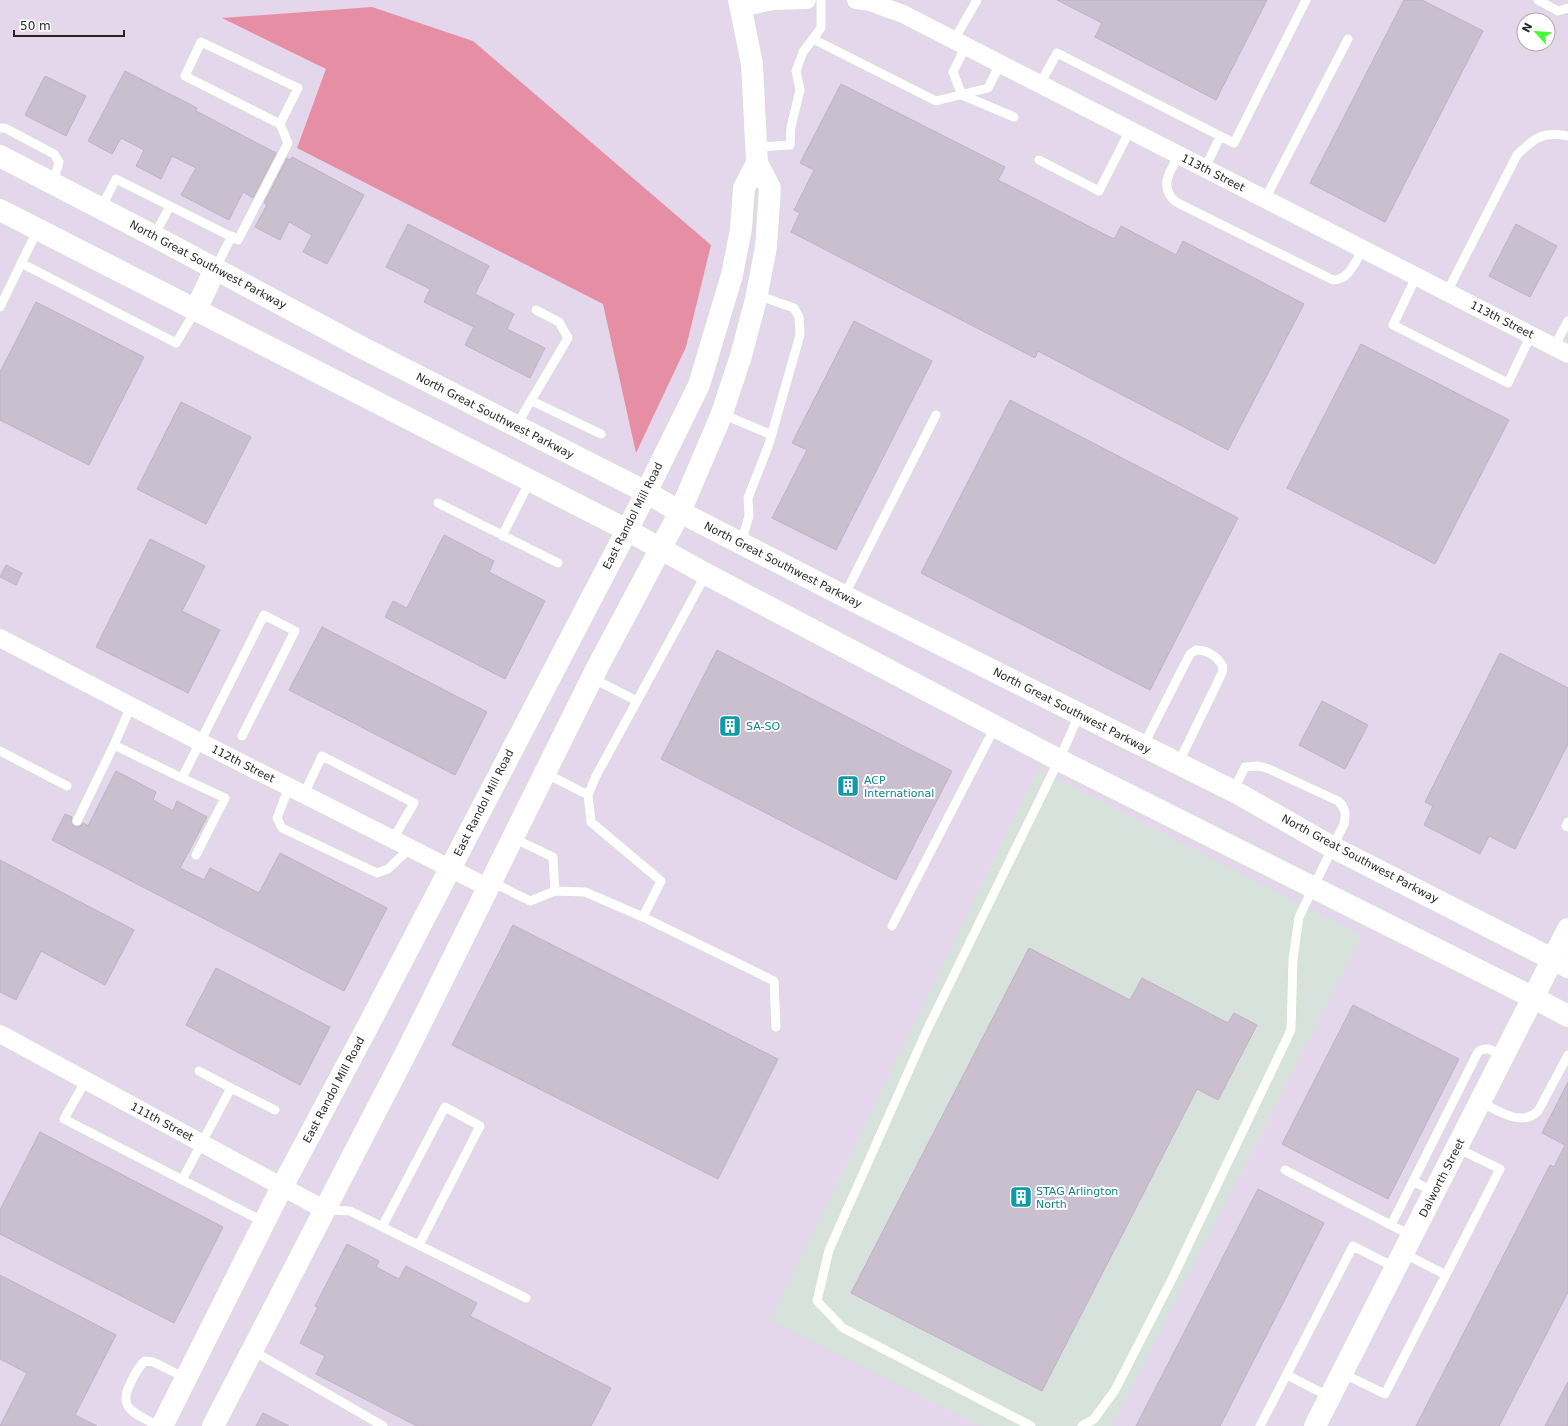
<svg xmlns="http://www.w3.org/2000/svg" width="1568" height="1426" font-family="'DejaVu Sans',sans-serif">
  <style>
    .industrial { fill: #d8e2dc }
    .green { fill: #e68ea3 }
    .building { fill: #cabfcf; stroke: #c0b0c6 }
    .lines { fill: none; stroke-linecap: round; stroke-linejoin: round }
    .lane-casing { stroke: #cee1cb; stroke-width: 10 }
    .street-casing { stroke: #cee1cb; stroke-width: 19 }
    .secondary-casing { stroke: #cee1cb; stroke-width: 23 }
    .lane { stroke: #fff; stroke-width: 9 }
    .street { stroke: #fff; stroke-width: 18 }
    .secondary { stroke: #fff; stroke-width: 22 }
    .labels { text-anchor: middle; dominant-baseline: central; stroke-width: 4; stroke-linejoin: round; paint-order: stroke }
    .street-label { font-size: 11px; fill: #262626; stroke: #fff }
    .culture-label { font-size: 11px; fill: #0d838f; stroke: #fff; text-anchor: start }
  </style>
  <rect width="100%" height="100%" fill="#e4d6eb"/>
  <path class="industrial" d="M 1038,769 L 1362,935 L 1113,1426 L 980,1426 L 770,1320 Z"/>
  <path class="green" d="M 372,7 L 473,41 L 711,245 L 686,347 L 636,453 L 603,304 L 297,148 L 326,69 L 222,18 Z"/>
  <path class="building" d="M 1057,0 L 1267,0 L 1216,100 L 1095,37 L 1102,23 Z
    M 1404,0 L 1422,0 L 1483,31 L 1385,222 L 1310,183 Z
    M 125,71 L 197,108 L 196,111 L 276,153 L 253,198 L 243,192 L 229,220 L 181,195 L 196,168 L 172,156 L 161,179 L 136,166 L 144,150 L 121,138 L 112,154 L 88,141 Z
    M 45,76 L 86,96 L 66,136 L 25,115 Z
    M 841,84 L 1005,167 L 998,180 L 1114,239 L 1121,226 L 1176,255 L 1183,241 L 1304,304 L 1228,450 L 1038,351 L 1035,358 L 791,232 L 800,213 L 794,210 L 814,170 L 800,163 Z
    M 292,157 L 364,195 L 327,264 L 303,252 L 312,235 L 289,222 L 280,240 L 255,227 L 267,205 L 264,203 L 287,158 L 290,160 Z
    M 408,224 L 489,266 L 475,294 L 514,314 L 507,329 L 545,348 L 530,378 L 465,345 L 474,327 L 424,302 L 430,289 L 386,267 Z
    M 1516,224 L 1557,246 L 1530,297 L 1489,276 Z
    M 36,302 L 144,357 L 89,465 L 0,420 L 0,372 Z
    M 854,321 L 932,361 L 836,550 L 772,518 L 807,450 L 792,443 Z
    M 1361,344 L 1509,420 L 1435,564 L 1287,488 Z
    M 1010,400 L 1238,518 L 1150,690 L 921,573 Z
    M 181,402 L 251,437 L 206,524 L 137,489 Z
    M 444,535 L 494,561 L 489,572 L 545,601 L 505,679 L 385,617 L 393,601 L 407,608 Z
    M 150,539 L 205,566 L 182,611 L 220,630 L 188,693 L 96,647 Z
    M 6,565 L 22,573 L 16,585 L 0,577 Z
    M 322,627 L 487,712 L 455,775 L 289,690 Z
    M 717,650 L 952,771 L 896,880 L 661,759 Z
    M 1500,653 L 1568,688 L 1568,744 L 1515,849 L 1489,836 L 1480,854 L 1424,825 L 1433,806 L 1425,802 Z
    M 1322,701 L 1368,725 L 1345,769 L 1299,745 Z
    M 116,771 L 156,792 L 153,800 L 173,811 L 177,801 L 207,817 L 180,868 L 204,880 L 210,868 L 259,893 L 280,853 L 387,908 L 344,991 L 52,840 L 65,814 L 72,817 L 71,822 L 74,826 L 80,826 L 83,823 L 88,826 Z
    M 0,860 L 134,930 L 105,985 L 41,951 L 16,1000 L 0,992 Z
    M 513,925 L 778,1059 L 718,1179 L 452,1045 Z
    M 1029,948 L 1130,1000 L 1142,978 L 1228,1023 L 1234,1013 L 1257,1025 L 1218,1100 L 1197,1089 L 1042,1391 L 851,1293 Z
    M 216,968 L 330,1027 L 300,1085 L 186,1025 Z
    M 1353,1005 L 1459,1059 L 1388,1199 L 1282,1144 Z
    M 1568,1082 L 1568,1292 L 1499,1426 L 1416,1426 L 1550,1165 L 1554,1167 L 1565,1145 L 1542,1133 Z
    M 40,1132 L 223,1227 L 174,1323 L 0,1234 L 0,1210 Z
    M 1258,1189 L 1324,1223 L 1220,1426 L 1136,1426 Z
    M 347,1244 L 379,1261 L 376,1267 L 399,1279 L 406,1266 L 477,1303 L 470,1316 L 611,1388 L 591,1426 L 417,1426 L 316,1374 L 325,1356 L 300,1343 L 318,1307 L 315,1306 Z
    M 0,1275 L 116,1335 L 75,1415 L 97,1426 L 0,1426 L 27,1373 L 0,1359 Z
    M 1568,1382 L 1568,1426 L 1545,1426 Z
    M 263,1413 L 289,1426 L 256,1426 Z"/>
  <g class="lines">
    <g class="lane-casing">
      <path id="lane" d="M 1538,0 L 1558,11 L 1568,8
        M 813,39 L 936,101 L 988,88 L 1000,64
        M 954,40 L 977,0
        M 966,46 L 953,72 L 962,95 L 1014,117
        M 1040,84 L 1057,53 L 1234,143 L 1306,0
        M 0,128 L 5,128 L 54,154 L 59,162 L 53,184
        M 756,147 L 790,145 L 791,127 L 800,90 L 796,71 L 803,52 L 821,28 L 821,0
        M 1179,155 C 1170,171 1158,187 1176,202 L 1333,280 C 1349,280 1355,262 1363,249
        M 1039,160 L 1099,191 L 1130,130
        M 1205,168 L 1220,137
        M 1265,199 L 1348,39
        M 101,208 L 116,179 L 238,240 L 288,143 L 280,124 L 185,76 L 201,42 L 298,88 L 280,124
        M 154,236 L 170,206
        M 21,263 L 176,343 L 196,310
        M 215,269 L 232,236
        M 1416,277 L 1393,325 L 1508,383 L 1531,335
        M 1447,292 L 1517,155 C 1534,138 1543,131 1568,136
        M 0,307 L 38,229
        M 1554,347 L 1568,321
        M 532,401 L 601,434
        M 722,414 L 772,435
        M 516,426 L 568,338 L 559,322 L 536,310
        M 438,503 L 558,563
        M 502,536 L 530,481
        M 741,543 L 749,516 L 748,498 L 769,444 L 800,335 L 799,317 L 794,308 L 757,295
        M 844,596 L 936,415
        M 592,678 L 637,701 L 706,574
        M 637,701 L 596,776 L 588,795 L 591,822 L 661,881 L 643,917
        M 131,706 L 114,745 L 182,778
        M 1143,746 L 1190,654 L 1196,650 C 1208,650 1218,657 1223,667 L 1222,673 L 1178,764
        M 0,751 L 67,786
        M 545,773 L 588,795
        M 289,787 L 277,818 L 282,828 L 377,873 L 388,869 L 410,848
        M 304,794 L 322,756 L 414,803 L 393,839
        M 77,821 L 114,745
        M 1568,822 L 1566,826 L 1568,827
        M 513,838 L 553,857 L 555,891
        M 196,855 L 225,798 L 182,778 L 264,615 L 295,631 L 242,736
        M 490,881 L 530,901 L 555,891 L 585,892 L 643,917 L 774,981 L 776,1027
        M 892,926 L 995,727
        M 86,1080 L 64,1119 L 264,1222
        M 231,1088 L 275,1110
        M 1480,1102 C 1498,1110 1521,1128 1538,1111 L 1568,1055
        M 1285,1170 L 1412,1236
        M 182,1180 L 231,1088 L 199,1071
        M 1413,1181 L 1434,1192
        M 326,1210 L 350,1211 L 526,1298
        M 1391,1225 L 1478,1052 C 1487,1045 1495,1052 1504,1056
        M 382,1227 L 445,1107 L 480,1126 L 419,1245
        M 1403,1253 L 1446,1275
        M 253,1351 L 383,1426
        M 1342,1373 L 1385,1394 L 1500,1169 L 1457,1148
        M 1287,1375 L 1330,1397
        M 158,1426 C 136,1413 116,1410 131,1382 C 135,1374 138,1367 145,1361 L 153,1362 L 186,1378
        M 1031,1426 L 843,1328 L 817,1301 L 829,1250 L 926,1032 L 1059,760 L 1079,715
        M 1082,1426 L 1094,1419 L 1115,1390 L 1173,1277 L 1291,1030 L 1293,959 L 1299,917 L 1344,824 C 1346,814 1346,808 1338,801 L 1269,769 L 1258,766 L 1245,767 L 1233,791
        M 1260,1426 L 1353,1246 L 1396,1268"/>
    </g>
    <g class="street-casing">
      <path id="street" d="M 856,0 L 870,2 L 903,14 L 1568,354
        M 741,8 L 773,1 L 807,0
        M 0,638 L 200,742 L 487,887
        M 0,1034 L 325,1210"/>
    </g>
    <g class="secondary-casing">
      <path id="secondary" d="M 0,156 L 154,236 L 359,346 L 646,492 L 680,512 L 844,596 L 1239,794 L 1332,847 L 1568,967
        M 0,210 L 627,530 L 706,574 L 1059,760 L 1534,998 L 1568,1016
        M 196,310 L 215,269
        M 162,1426 L 282,1187 L 369,1024 L 637,511 L 699,385 L 732,275 L 741,229 L 744,188 L 757,163
        M 213,1426 L 410,1045 L 597,668 L 680,512 L 721,416 L 741,356 L 756,299 L 766,247 L 770,188 L 757,163 L 752,64 L 739,0
        M 1315,1426 L 1568,929"/>
    </g>
    <use href="#lane" class="lane"/>
    <use href="#street" class="street"/>
    <use href="#secondary" class="secondary"/>
  </g>
  <defs>
    <g id="building-square" transform="scale(1.15)"><rect x="-9" y="-9" width="18" height="18" rx="4" fill="#0f9aa8" stroke="#fff"/><path d="M-4-6H4V6H1V3H-1V6H-4ZM-2.5-4.3h1.7v1.8h-1.7ZM.8-4.3h1.7v1.8H.8ZM-2.5-1h1.7V.8h-1.7ZM.8-1h1.7V.8H.8Z" fill="#fff"/></g>
  </defs>
  <g fill-rule="evenodd">
    <use href="#building-square" x="730" y="726"/>
    <use href="#building-square" x="848" y="786"/>
    <use href="#building-square" x="1021" y="1197"/>
  </g>
  <g class="labels">
    <g class="street-label">
      <text transform="translate(1213 173) rotate(27)">113th Street</text>
      <text transform="translate(208 265) rotate(28)">North Great Southwest Parkway</text>
      <text transform="translate(1502 320) rotate(27)">113th Street</text>
      <text transform="translate(495 416) rotate(27)">North Great Southwest Parkway</text>
      <text transform="translate(633 516) rotate(-63)">East Randol Mill Road</text>
      <text transform="translate(783 565) rotate(27)">North Great Southwest Parkway</text>
      <text transform="translate(1072 711) rotate(27)">North Great Southwest Parkway</text>
      <text transform="translate(243 764) rotate(27)">112th Street</text>
      <text transform="translate(484 803) rotate(-63)">East Randol Mill Road</text>
      <text transform="translate(1360 859) rotate(28)">North Great Southwest Parkway</text>
      <text transform="translate(334 1090) rotate(-62)">East Randol Mill Road</text>
      <text transform="translate(162 1122) rotate(28)">111th Street</text>
      <text transform="translate(1442 1178) rotate(-63)">Dalworth Street</text>
    </g>
    <g class="culture-label">
      <text x="746" y="726">SA-SO</text>
      <text x="864" y="780">ACP<tspan x="864" dy="13">International</tspan></text>
      <text x="1036" y="1191">STAG Arlington<tspan x="1036" dy="13">North</tspan></text>
    </g>
  </g>
  <g transform="translate(1536 32) rotate(297)"><circle r="19" fill="#ffffff" stroke="#a8a8a8"/>
  <path d="M0-3L7 15L0 10L-7 15Z" fill="#42ff2f"/>
  <text y="-6" font-size="11" font-weight="bold" text-anchor="middle" fill="#262626">N</text>
  </g>
  <path d="M14 30v6h110v-6" fill="none" stroke="#262626" stroke-width="2"/>
  <text x="20" y="30" font-size="12" fill="#262626" stroke="#ffffff" stroke-width="3" paint-order="stroke">50 m</text>
</svg>
